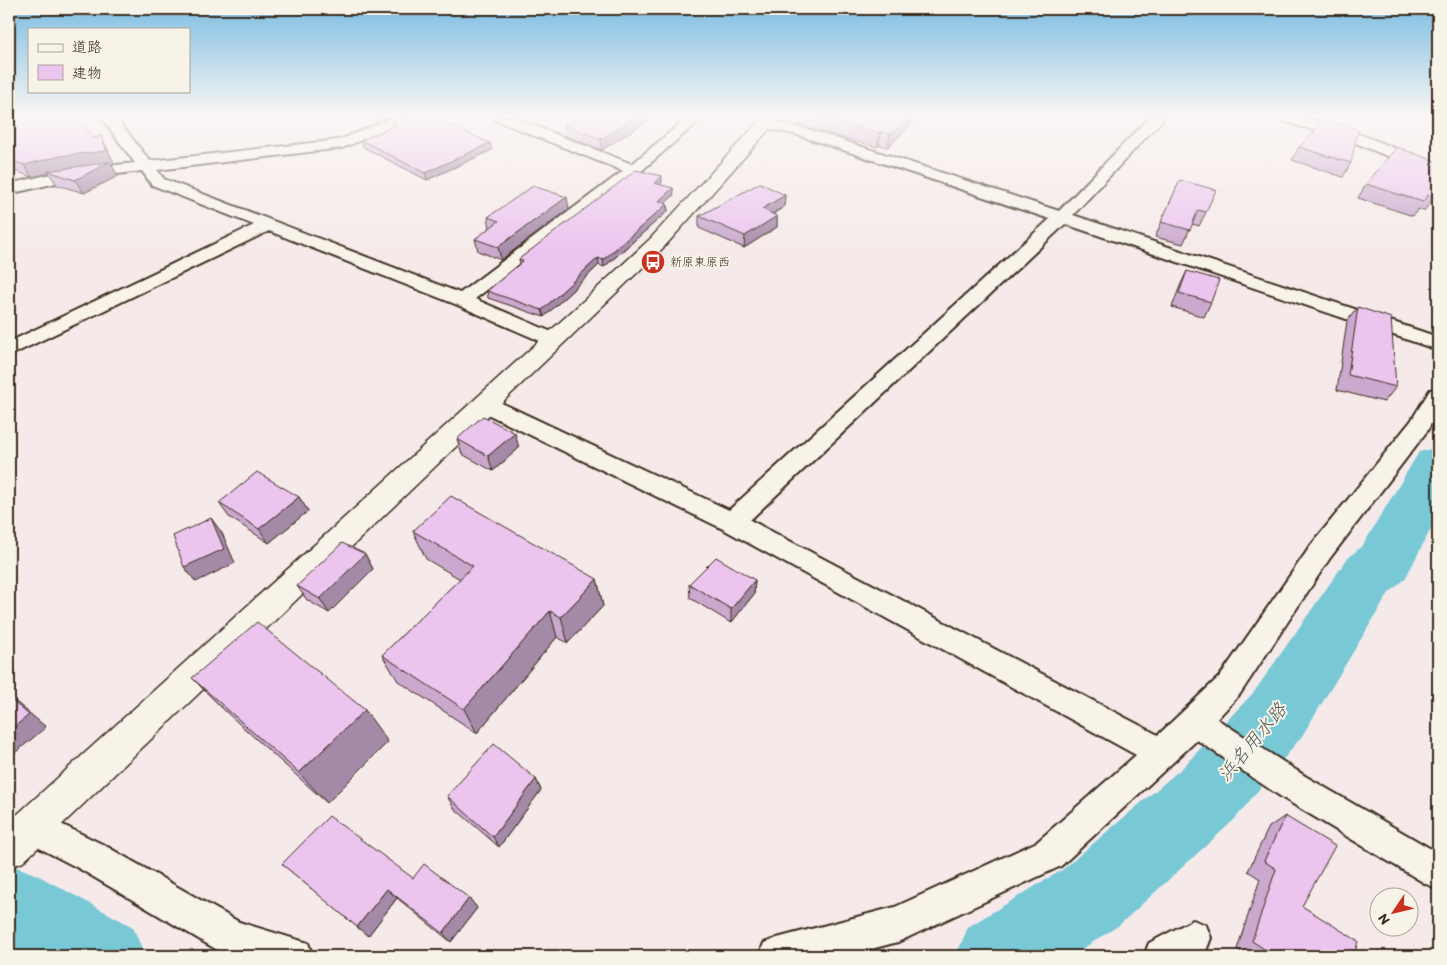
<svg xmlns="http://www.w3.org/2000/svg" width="1447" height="965" font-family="Itim,'Klee One',sans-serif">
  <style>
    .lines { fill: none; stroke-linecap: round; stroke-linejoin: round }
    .river { fill: #79c8d6; fill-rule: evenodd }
    .street-casing { stroke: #3b2a1e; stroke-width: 4 }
    .secondary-casing { stroke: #3b2a1e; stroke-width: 3 }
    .street { fill: #f7f3e8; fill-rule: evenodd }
    .secondary { fill: #f7f3e8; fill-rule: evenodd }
    .wall { fill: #cba9ce; stroke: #3b2a1e }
    .shaded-wall { fill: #a58aa7; stroke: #3b2a1e }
    .building { fill: #ecc5ef; stroke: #3b2a1e }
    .labels { text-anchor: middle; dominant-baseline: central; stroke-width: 4; stroke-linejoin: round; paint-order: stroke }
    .far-poi-label { font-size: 12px; fill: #3b2a1e; stroke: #f7f3e8; text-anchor: start }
    .near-water-label { font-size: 19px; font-style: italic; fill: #4e5955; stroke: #f7f3e8 }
  </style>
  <rect width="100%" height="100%" fill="#f5eae9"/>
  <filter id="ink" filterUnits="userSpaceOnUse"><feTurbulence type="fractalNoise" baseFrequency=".02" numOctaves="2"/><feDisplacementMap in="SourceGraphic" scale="10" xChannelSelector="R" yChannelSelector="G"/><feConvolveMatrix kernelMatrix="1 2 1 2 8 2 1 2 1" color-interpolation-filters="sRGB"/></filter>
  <g filter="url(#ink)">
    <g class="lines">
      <path class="river" d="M 1438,447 L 1438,515 L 1405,579 L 1389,593 L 1302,736 L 1234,820 L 1118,926 L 1071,956 L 956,956 L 968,927 L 1062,870 L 1182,768 L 1254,692 L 1347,559 L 1363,545 L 1419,452 Z
        M 9,864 L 37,875 L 133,927 L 145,956 L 25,956 L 9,947 Z"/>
      <g class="street-casing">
        <path id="street" d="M 101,117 L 115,117 L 150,161 L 339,140 L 394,117 L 413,117 L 411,120 L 342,148 L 157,170 L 164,179 L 460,293 L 623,171 L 495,120 L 493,117 L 512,117 L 632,164 L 688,117 L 703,117 L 639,173 L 475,299 L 561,336 L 564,340 L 561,344 L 554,346 L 547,344 L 455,304 L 269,231 L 9,356 L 9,342 L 254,225 L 152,185 L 142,171 L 69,180 L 9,194 L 9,184 L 69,170 L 135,163 Z
          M 1150,117 L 1165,117 L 1073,215 L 1438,337 L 1438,350 L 1065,224 L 750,520 L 1158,735 L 1220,676 L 1312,544 L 1411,421 L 1430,390 L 1438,388 L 1438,412 L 1427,431 L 1330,558 L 1240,694 L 1217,719 L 1305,776 L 1438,853 L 1438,889 L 1426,884 L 1283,798 L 1197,740 L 1061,866 L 898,942 L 844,956 L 759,956 L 764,943 L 777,938 L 895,907 L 1037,842 L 1136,755 L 723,529 L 479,410 L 476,405 L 479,400 L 487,398 L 495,400 L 729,510 L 1050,219 L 798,135 L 761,127 L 759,124 L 761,121 L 766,120 L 807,129 L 1059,211 Z
          M 1278,117 C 1324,114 1395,149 1438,167 L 1438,177 L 1353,142 L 1280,120 Z
          M 32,810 L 104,845 L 239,922 L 308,943 L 313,956 L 233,956 L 219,951 L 80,869 L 20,838 L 16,826 L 20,814 Z
          M 1193,920 L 1206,925 L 1211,938 L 1206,951 L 1196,956 L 1144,956 L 1149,943 Z"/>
      </g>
      <g class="secondary-casing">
        <path id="secondary" d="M 763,117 L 780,117 L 664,247 L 23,862 L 9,867 L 9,822 L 592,293 L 650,239 Z"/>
      </g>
      <use href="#street" class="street"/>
      <use href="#secondary" class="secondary"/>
    </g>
    <path class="wall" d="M 9,117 L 81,125 L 93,138 L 101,136 L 107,148 L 114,163 L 111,164 L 118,176 L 84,193 L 57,185 L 49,173 L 32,177 L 9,169 Z
      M 367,117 L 390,117 L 378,122 Z
      M 654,117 L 602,150 L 566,136 L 564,125 Z
      M 802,117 L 919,117 L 888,147 L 879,145 L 877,147 L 801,126 Z
      M 391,122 L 490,143 L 492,150 L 427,180 L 363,147 L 361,140 L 393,127 Z
      M 1299,147 L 1351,163 L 1343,177 L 1292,160 Z
      M 1180,180 L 1206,212 L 1199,226 L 1192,224 L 1183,244 L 1155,237 Z
      M 662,183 L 660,185 L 674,195 L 665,203 L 667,204 L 668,211 L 604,267 L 599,265 L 544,317 L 488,298 L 487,291 L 520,264 L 519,259 Z
      M 1366,184 L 1438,192 L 1424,211 L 1418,209 L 1413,216 L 1358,198 Z
      M 785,195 L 784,207 L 773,214 L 777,216 L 777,227 L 744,248 L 699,228 L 699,216 Z
      M 569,209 L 501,260 L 478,251 L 475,239 L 490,228 L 488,217 Z
      M 1187,271 L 1211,302 L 1204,317 L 1172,307 L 1180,286 Z
      M 1358,307 L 1396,387 L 1384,402 L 1337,390 L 1347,321 Z
      M 457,439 L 519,448 L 493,471 L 462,454 Z
      M 299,497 L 308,511 L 269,543 L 229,517 L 219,503 Z
      M 413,531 L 597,579 L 603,606 L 568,643 L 557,637 L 477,733 L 398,681 L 382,655 L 460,579 L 426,559 Z
      M 365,554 L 373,569 L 329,613 L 307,600 L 297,586 Z
      M 755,580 L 754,594 L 731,623 L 690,598 L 689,584 Z
      M 192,678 L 388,742 L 327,803 L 225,711 Z
      M 536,779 L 541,790 L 499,847 L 454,808 L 447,796 Z
      M 1285,816 L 1302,906 L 1354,956 L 1247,956 L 1237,949 L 1260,879 L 1248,871 L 1269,827 Z
      M 282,864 L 413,878 L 469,898 L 477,908 L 451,942 L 397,898 L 368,936 Z"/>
    <path class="shaded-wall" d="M 376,117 L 390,117 L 378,122 Z
      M 636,117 L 654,117 L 602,150 L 601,139 Z
      M 908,117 L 919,117 L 888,147 L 890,134 Z
      M 881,131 L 879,145 L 877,147 L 879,133 Z
      M 101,136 L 107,148 L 114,163 L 111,164 L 118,176 L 84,193 L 75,180 L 48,171 L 49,173 L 32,177 L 24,165 Z
      M 490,143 L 492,150 L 427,180 L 425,173 Z
      M 662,176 L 662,183 L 655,190 L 654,183 Z
      M 673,188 L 674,195 L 660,208 L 659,201 Z
      M 785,195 L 784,207 L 761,220 L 762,209 Z
      M 567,197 L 569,209 L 501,260 L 498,247 Z
      M 667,204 L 668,211 L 604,267 L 603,260 Z
      M 777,216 L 777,227 L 744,248 L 745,236 Z
      M 598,258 L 599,265 L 544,317 L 542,310 Z
      M 515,433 L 519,448 L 493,471 L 488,456 Z
      M 299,497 L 308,511 L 269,543 L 259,529 Z
      M 211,518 L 222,533 L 235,563 L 196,582 L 184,567 Z
      M 365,554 L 373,569 L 329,613 L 320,599 Z
      M 597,579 L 603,606 L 568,643 L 561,617 Z
      M 755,580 L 754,594 L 731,623 L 731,609 Z
      M 550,611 L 557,637 L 477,733 L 464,709 Z
      M 9,696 L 46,727 L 9,758 Z
      M 365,710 L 388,742 L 327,803 L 299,773 Z
      M 536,779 L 541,790 L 499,847 L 493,837 Z
      M 387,889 L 397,898 L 368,936 L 357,927 Z
      M 469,898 L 477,908 L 451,942 L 443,933 Z"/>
    <path class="building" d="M 9,117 L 75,117 L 81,125 L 85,124 L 92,139 L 101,136 L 107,151 L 61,156 L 24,165 L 9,160 Z
      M 406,117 L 432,117 L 490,143 L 425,173 L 361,140 L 397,125 L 391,122 Z
      M 581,117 L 636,117 L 601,139 L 564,125 Z
      M 817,117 L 908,117 L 890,134 L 881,131 L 879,133 Z
      M 1321,119 L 1358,130 L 1351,163 L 1299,147 L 1314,132 Z
      M 1397,147 L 1438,162 L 1438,191 L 1433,197 L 1428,195 L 1423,202 L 1366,184 Z
      M 110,162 L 75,180 L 48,171 Z
      M 636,170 L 662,176 L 654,183 L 673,188 L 659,201 L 667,204 L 603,260 L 598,258 L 542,310 L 487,291 L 523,261 L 519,259 Z
      M 1180,180 L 1216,190 L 1206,212 L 1198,210 L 1190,230 L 1161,222 Z
      M 760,183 L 785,195 L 762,209 L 777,216 L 745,236 L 699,216 Z
      M 533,186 L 567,197 L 498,247 L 475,239 L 499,221 L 488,217 Z
      M 1187,271 L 1219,280 L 1211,302 L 1179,293 Z
      M 1358,307 L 1391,318 L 1396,387 L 1348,375 Z
      M 483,416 L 515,433 L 488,456 L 457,439 Z
      M 257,472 L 299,497 L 259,529 L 219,503 Z
      M 451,496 L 597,579 L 561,617 L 550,611 L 464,709 L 382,655 L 473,566 L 413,531 Z
      M 211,518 L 224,549 L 184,567 L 173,536 Z
      M 342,543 L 365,554 L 320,599 L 297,586 Z
      M 716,557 L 755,580 L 731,609 L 689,584 Z
      M 257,622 L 365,710 L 299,773 L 192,678 Z
      M 9,698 L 29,715 L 9,731 Z
      M 494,744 L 536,779 L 493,837 L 447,796 Z
      M 329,816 L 413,878 L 424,864 L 469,898 L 443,933 L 387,889 L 357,927 L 282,864 Z
      M 1285,816 L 1335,846 L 1302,906 L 1358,941 L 1354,956 L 1275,956 L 1252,941 L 1276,869 L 1264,861 Z"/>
  </g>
  <linearGradient id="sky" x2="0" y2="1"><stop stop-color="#7bbce1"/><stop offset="0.46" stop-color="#faf6f5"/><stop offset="1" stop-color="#faf6f5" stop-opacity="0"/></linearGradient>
  <rect width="1447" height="252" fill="url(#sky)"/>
  <defs>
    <g id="bus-disc" transform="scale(1.25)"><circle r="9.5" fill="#c8321e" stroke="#f7f3e8"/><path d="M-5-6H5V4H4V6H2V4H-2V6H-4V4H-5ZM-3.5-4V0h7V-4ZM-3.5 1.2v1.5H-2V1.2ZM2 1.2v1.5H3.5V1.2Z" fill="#fff"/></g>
  </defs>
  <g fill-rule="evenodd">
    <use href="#bus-disc" x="653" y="262"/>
  </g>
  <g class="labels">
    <g class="far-poi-label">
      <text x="670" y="262">新原東原西</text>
    </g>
    <g class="near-water-label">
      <text transform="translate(1252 742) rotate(-50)">浜名用水路</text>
    </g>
  </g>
  <rect width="1447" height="965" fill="none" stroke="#f7f3e8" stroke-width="30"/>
  <rect x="15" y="15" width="1417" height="935" fill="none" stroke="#3b2a1e" stroke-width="2" filter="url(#ink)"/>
  <rect x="28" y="28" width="162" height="65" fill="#f7f3e8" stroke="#aca397"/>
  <rect x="38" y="44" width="25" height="8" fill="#f7f3e8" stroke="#aca397"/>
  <text x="72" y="52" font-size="15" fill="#3b2a1e">道路</text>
  <rect x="38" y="65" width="25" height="15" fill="#ecc5ef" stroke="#aca397"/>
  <text x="72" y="78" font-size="15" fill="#3b2a1e">建物</text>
  <g transform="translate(1394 912) rotate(235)"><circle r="24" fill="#f7f3e8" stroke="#aca397"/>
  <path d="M0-4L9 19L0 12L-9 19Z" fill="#c8321e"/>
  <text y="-8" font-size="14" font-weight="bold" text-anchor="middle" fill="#3b2a1e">N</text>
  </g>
</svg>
